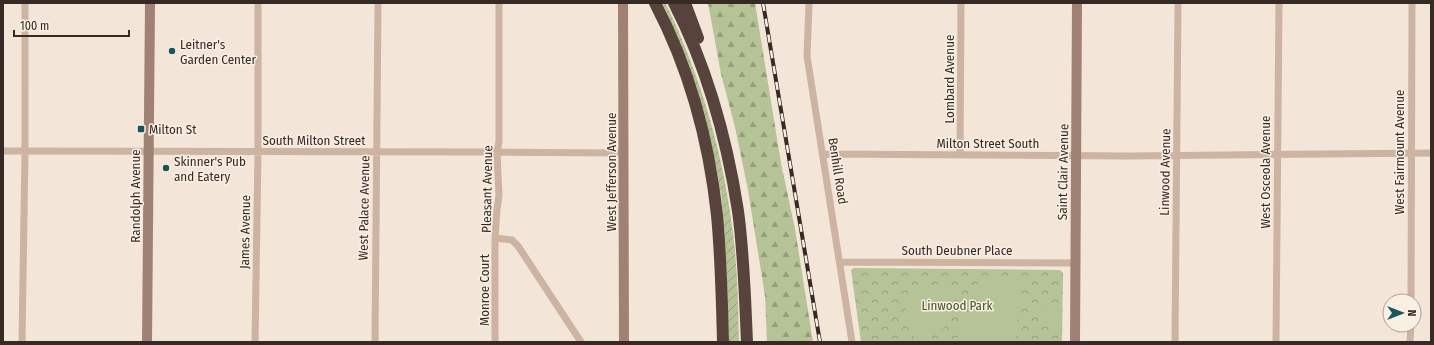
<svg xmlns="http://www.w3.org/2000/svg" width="1434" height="345" font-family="'Fira Sans Condensed',sans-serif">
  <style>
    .forest { fill: url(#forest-firs) }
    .park { fill: url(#park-crowns) }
    .garden { fill: url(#garden-furrows) }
    .pitch { fill: #b5c396 }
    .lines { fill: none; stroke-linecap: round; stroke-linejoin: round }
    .street { stroke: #ccb3a2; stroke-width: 7 }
    .secondary { stroke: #9f8273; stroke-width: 10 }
    .highway { stroke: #57433b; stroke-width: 12 }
    .rail-casing { stroke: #362a25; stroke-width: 4 }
    .rail { stroke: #faefe3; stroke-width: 2.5; stroke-dasharray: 8; stroke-linecap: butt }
    .poi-dot { fill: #18585a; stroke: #faefe3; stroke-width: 1.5 }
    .labels { text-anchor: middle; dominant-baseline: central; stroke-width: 3; stroke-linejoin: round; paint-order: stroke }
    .poi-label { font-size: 13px; fill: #362a25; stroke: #faefe3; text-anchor: start }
    .street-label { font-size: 13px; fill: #362a25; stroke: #faefe3 }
    .park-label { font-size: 13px; fill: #465627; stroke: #faefe3 }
  </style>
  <defs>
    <pattern id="forest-firs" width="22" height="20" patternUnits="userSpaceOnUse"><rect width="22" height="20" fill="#b5c396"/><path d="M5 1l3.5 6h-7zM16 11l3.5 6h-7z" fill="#949f7a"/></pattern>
    <pattern id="park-crowns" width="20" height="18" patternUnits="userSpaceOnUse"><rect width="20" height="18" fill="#b5c396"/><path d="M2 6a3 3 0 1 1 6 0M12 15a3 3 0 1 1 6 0" fill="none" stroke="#949f7a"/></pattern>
    <pattern id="garden-furrows" width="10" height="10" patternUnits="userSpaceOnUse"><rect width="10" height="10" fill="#b5c396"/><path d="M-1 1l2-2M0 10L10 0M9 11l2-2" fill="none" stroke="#949f7a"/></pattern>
  </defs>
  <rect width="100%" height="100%" fill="#f3e5d7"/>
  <path class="forest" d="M 708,3 L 755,3 L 781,163 L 795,229 L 813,342 L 767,342 L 765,296 L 748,190 L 735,127 L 721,74 Z"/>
  <path class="park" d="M 854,268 L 1060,270 L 1063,273 L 1062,342 L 861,342 L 851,270 Z"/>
  <path class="garden" d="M 662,3 L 666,4 C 702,79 725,159 734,242 C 738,275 738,309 739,342 L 729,342 C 727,293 727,243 721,194 C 711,128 690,63 662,3 Z"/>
  <path class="pitch" d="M 978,278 L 1019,278 L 1020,319 L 1016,320 L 1016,342 L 956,342 L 959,330 L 969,317 L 985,315 L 977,298 Z
    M 950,281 C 952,288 954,295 955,303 C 956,327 934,335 915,342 L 902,295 Z
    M 1040,309 L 1059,309 L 1059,327 L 1040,327 Z"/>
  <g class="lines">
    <path class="street" d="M 809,3 L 807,56 L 852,342
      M 3,151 L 484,152 L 624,153
      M 823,154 L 1129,156 L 1431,153
      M 960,155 L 961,3
      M 495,238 L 512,240 L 518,246 L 581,342
      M 840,262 L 1075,263
      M 1411,301 L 1412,3
      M 22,342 L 25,151 L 25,3
      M 255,342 L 258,152 L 258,3
      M 375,342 L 378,3
      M 495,342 L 495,238 L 497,209 L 499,196 L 497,152 L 499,142 L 499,3
      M 1175,342 L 1178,3
      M 1276,342 L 1279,3
      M 1410,342 L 1411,325"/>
    <path class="secondary" d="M 623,3 L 624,342
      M 147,342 L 150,3
      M 1075,342 L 1077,3"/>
    <path class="highway" d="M 655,3 C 689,68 709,141 717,215 C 721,257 722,300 723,342
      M 674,3 C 707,67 727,140 738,211 C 744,255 745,298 747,342
      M 685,3 L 698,38"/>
    <g class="rail-casing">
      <path id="rail" d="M 763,3 L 820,342"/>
    </g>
    <use href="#rail" class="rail"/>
  </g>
  <g class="poi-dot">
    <circle cx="172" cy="51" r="4"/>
    <rect x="137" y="125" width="8" height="8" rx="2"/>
    <circle cx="166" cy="168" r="4"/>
  </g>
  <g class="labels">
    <g class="poi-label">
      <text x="180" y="44">Leitner's<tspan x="180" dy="15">Garden Center</tspan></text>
      <text x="149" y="129">Milton St</text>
      <text x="174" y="161">Skinner's Pub<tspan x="174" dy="15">and Eatery</tspan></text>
    </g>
    <g class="street-label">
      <text transform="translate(949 79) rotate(-90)">Lombard Avenue</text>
      <text x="314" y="140">South Milton Street</text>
      <text x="988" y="143">Milton Street South</text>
      <text transform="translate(1399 152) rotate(-90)">West Fairmount Avenue</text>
      <text transform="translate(838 171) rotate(81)">Benhill Road</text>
      <text transform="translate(611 172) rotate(-90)">West Jefferson Avenue</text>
      <text transform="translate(1063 172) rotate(-89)">Saint Clair Avenue</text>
      <text transform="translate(1165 172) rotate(-89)">Linwood Avenue</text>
      <text transform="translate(1265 172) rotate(-90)">West Osceola Avenue</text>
      <text transform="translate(487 189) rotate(-89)">Pleasant Avenue</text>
      <text transform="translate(135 196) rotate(-90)">Randolph Avenue</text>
      <text transform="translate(364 208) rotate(-89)">West Palace Avenue</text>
      <text transform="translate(245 232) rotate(-89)">James Avenue</text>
      <text x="957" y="250">South Deubner Place</text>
      <text transform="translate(484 290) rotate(-90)">Monroe Court</text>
    </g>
    <g class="park-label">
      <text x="957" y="305">Linwood Park</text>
    </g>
  </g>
  <rect width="1434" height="345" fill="none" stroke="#362a25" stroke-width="8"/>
  <g transform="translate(1402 313) rotate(90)"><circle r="19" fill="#faefe3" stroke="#aca097"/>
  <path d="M0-3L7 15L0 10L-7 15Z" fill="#18585a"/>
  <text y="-6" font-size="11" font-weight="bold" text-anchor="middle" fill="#362a25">N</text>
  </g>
  <path d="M14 30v6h115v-6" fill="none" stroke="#362a25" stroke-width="2"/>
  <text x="20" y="30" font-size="12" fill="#362a25" stroke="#faefe3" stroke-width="3" paint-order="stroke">100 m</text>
</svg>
